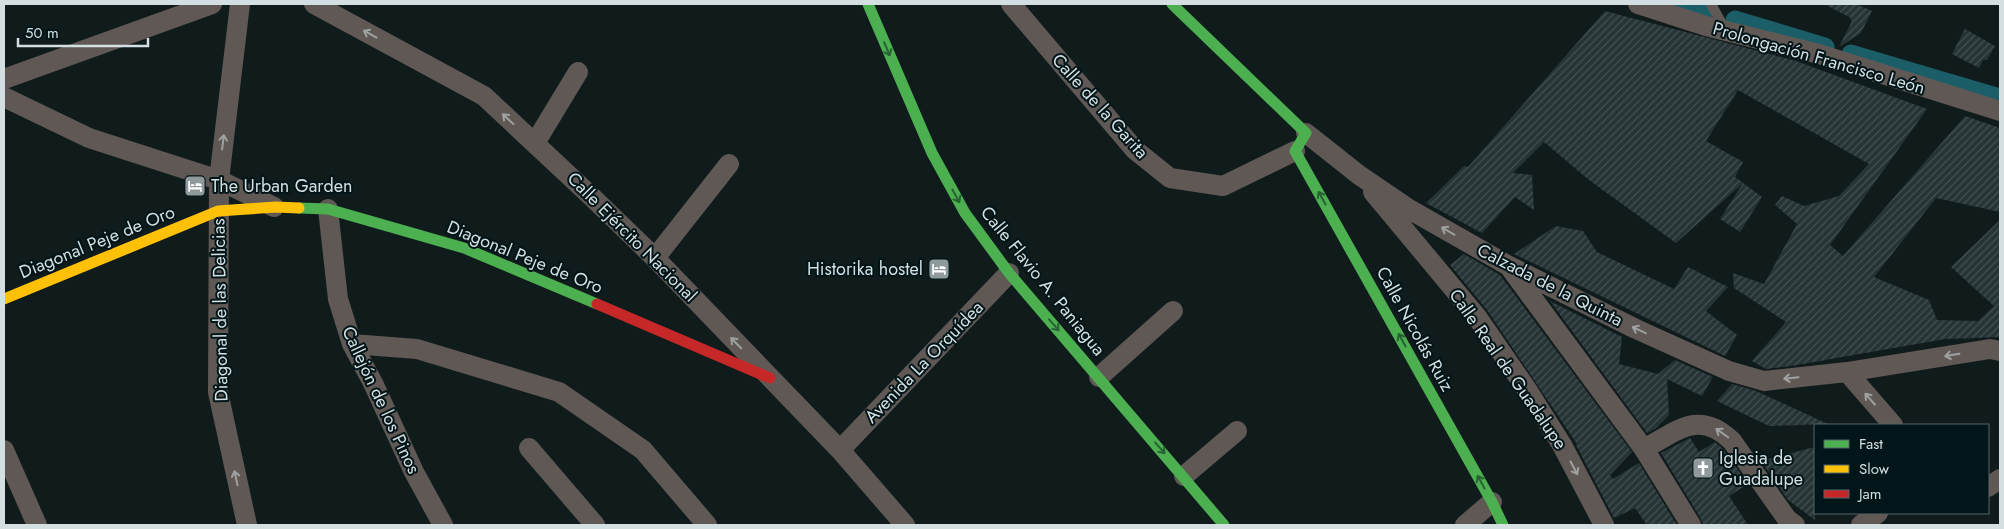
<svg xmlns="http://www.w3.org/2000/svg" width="2004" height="529" font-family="Jost,sans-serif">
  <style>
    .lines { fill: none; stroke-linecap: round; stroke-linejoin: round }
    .canal { stroke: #1c5e68; stroke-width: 19 }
    .building { fill: url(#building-hatch) }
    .lane { stroke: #5f5855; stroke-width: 10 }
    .street { stroke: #5f5855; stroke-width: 20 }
    .fast { stroke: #4caf50; stroke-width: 11 }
    .slow { stroke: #ffc107; stroke-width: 11 }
    .jam { stroke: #c62828; stroke-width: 11 }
    .oneway { stroke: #9fa2a2 }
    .oneway2 { stroke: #276234 }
    .labels { text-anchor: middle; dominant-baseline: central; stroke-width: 4; stroke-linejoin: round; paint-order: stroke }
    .street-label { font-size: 18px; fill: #d3dfe1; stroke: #021518 }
    .poi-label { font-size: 18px; fill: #d3dfe1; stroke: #021518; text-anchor: start }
  </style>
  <defs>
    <pattern id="building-hatch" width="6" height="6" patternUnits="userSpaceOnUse" patternTransform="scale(1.25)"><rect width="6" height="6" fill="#263435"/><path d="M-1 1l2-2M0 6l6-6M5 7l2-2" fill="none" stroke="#455152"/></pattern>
  </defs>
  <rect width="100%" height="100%" fill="#101b1c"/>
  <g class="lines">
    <path class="canal" d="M 1681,4 L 1705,11
      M 1735,20 L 1825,47
      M 1851,54 L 2000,98"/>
  </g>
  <path class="building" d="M 1824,4 L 1856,4 L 1872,11 L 1861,33 L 1839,47 L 1852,21 L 1850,20 L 1851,18 Z
    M 1605,11 L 1796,61 L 1927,109 L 1830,245 L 1843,256 L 1965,116 L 2000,128 L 2000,212 L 1936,198 L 1874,277 L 1929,300 L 1937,320 L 1978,321 L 1994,306 L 1951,267 L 2000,220 L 2000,337 L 1945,339 L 1797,365 L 1766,369 L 1752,361 L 1786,322 L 1734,288 L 1733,273 L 1764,284 L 1797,224 L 1775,205 L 1782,196 L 1804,206 L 1839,196 L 1869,164 L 1738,90 L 1706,141 L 1743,162 L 1735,177 L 1762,197 L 1740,232 L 1720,219 L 1743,183 L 1676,243 L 1589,180 L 1544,142 L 1513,173 L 1532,175 L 1534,210 L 1515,197 L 1482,233 L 1426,203 L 1464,166 L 1468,167 Z
    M 1965,29 L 1995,46 L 1987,60 L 1983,60 L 1979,68 L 1952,54 Z
    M 1556,226 L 1583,231 L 1597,252 L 1674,289 L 1688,267 L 1728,287 L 1706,311 L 1737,335 L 1725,356 L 1514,254 Z
    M 1464,254 L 1500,275 L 1632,452 L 1610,475 L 1613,479 L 1639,463 L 1677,525 L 1647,525 L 1635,508 L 1614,518 L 1576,445 L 1577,444 L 1487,310 L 1450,265 Z
    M 1550,301 L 1622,337 L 1619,364 L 1658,374 L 1675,360 L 1713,377 L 1702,396 L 1667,379 L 1669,415 L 1655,429 L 1647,433 Z
    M 1732,384 L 1756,391 L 1828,424 L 1769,426 L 1717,401 Z
    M 1690,438 L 1699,452 L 1715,442 L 1723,449 L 1748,484 L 1729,496 L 1748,525 L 1703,525 L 1701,519 L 1661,453 Z
    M 1815,447 L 1815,520 L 1788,500 L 1761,461 Z"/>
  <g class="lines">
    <path class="lane" d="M 1711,4 L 1726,31"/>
    <path class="street" d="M 240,4 L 219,180 L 218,392 L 247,525
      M 314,4 L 484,96 L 593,198 L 655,258 L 840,450 L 905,525
      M 1011,4 L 1135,150 L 1170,178 L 1223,186 L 1295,151
      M 1638,4 L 1706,26 L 1819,54 L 2000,111
      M 4,79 L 212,4
      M 4,97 L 89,138 L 219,180 L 274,207
      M 1306,133 L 1359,175 L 1409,209 L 1509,266 L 1636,329 L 1729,371 L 1764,381 L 1847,372 L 1990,349 L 2000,351
      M 535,143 L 578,72
      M 1373,192 L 1477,317 L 1528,391 L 1562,445 L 1604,525
      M 328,209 L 338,299 L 352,344 L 373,383 L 414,472 L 443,525
      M 655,258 L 729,164
      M 1511,269 L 1644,449 L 1691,525
      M 352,344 L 417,349 L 559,392 L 643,450 L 707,525
      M 1847,372 L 1893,425
      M 1099,377 L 1173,311
      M 529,448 L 595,525
      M 1644,449 C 1677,431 1699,409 1732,441 L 1787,519 L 1795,525
      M 4,450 L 37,525
      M 840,450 L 1009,273
      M 1184,476 L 1237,431
      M 1988,487 L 2000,479
      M 1465,525 L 1492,502
      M 1861,525 L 1878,513"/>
    <path class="fast" d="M 868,4 L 932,153 L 965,213 L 1009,273 L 1224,525
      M 1172,4 L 1306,133 L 1295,151 L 1492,502 L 1503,525
      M 299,208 L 328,209 L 464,248 L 597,304"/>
    <path class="slow" d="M 4,299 L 218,211 L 276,207 L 299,208"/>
    <path class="jam" d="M 597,304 L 770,378"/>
  </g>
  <defs><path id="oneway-shaft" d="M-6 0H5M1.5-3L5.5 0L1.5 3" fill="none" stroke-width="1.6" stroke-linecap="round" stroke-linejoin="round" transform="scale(1.25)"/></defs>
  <g class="oneway">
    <use href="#oneway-shaft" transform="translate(370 34) rotate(-151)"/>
    <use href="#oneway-shaft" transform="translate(508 119) rotate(-137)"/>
    <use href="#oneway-shaft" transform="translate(223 142) rotate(-83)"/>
    <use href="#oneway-shaft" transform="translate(1448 231) rotate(-150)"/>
    <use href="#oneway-shaft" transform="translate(1639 330) rotate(-155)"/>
    <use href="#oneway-shaft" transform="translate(736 343) rotate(-134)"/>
    <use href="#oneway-shaft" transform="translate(1952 355) rotate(171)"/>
    <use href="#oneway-shaft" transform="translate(1791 378) rotate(174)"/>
    <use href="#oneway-shaft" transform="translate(1870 399) rotate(-131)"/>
    <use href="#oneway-shaft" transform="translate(1722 433) rotate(-145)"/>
    <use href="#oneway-shaft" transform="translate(1574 468) rotate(62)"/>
    <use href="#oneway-shaft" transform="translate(236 478) rotate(-102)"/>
  </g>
  <g class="oneway2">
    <use href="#oneway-shaft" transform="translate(887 49) rotate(67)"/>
    <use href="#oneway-shaft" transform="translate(956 196) rotate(61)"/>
    <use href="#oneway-shaft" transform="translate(1322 198) rotate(-119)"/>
    <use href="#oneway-shaft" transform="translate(1054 325) rotate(49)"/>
    <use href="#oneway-shaft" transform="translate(1402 340) rotate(-119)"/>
    <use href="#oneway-shaft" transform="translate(1160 448) rotate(49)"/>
    <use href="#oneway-shaft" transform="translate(1481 482) rotate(-119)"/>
  </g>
  <defs>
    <g id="hotel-square" transform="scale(1.125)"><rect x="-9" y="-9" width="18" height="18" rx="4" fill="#8f9a9c" stroke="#021518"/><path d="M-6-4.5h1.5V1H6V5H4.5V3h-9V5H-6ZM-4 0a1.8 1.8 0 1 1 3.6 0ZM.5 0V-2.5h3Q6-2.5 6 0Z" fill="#fff"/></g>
    <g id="church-square" transform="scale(1.125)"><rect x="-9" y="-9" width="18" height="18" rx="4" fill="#8f9a9c" stroke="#021518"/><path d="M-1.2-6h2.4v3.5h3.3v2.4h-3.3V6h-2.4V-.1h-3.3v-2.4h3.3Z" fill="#fff"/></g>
  </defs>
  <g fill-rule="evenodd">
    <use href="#hotel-square" x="195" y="186"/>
    <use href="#hotel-square" x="939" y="269"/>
    <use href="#church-square" x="1703" y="468"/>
  </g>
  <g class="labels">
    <g class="street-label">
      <text transform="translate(1819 58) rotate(16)">Prolongación Francisco León</text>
      <text transform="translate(1100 106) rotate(48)">Calle de la Garita</text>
      <text transform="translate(632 237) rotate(45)">Calle Ejército Nacional</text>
      <text transform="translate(97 242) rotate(-22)">Diagonal Peje de Oro</text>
      <text transform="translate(525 257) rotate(22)">Diagonal Peje de Oro</text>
      <text transform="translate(1043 281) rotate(51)">Calle Flavio A. Paniagua</text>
      <text transform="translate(1550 285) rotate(27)">Calzada de la Quinta</text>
      <text transform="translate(220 310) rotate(-91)">Diagonal de las Delicias</text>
      <text transform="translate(1415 329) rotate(61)">Calle Nicolás Ruiz</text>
      <text transform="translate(924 362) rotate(-46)">Avenida La Orquídea</text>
      <text transform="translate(1508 369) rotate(55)">Calle Real de Guadalupe</text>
      <text transform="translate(381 400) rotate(65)">Callejón de los Pinos</text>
    </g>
    <g class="poi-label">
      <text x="211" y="186">The Urban Garden</text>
      <text x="923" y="269" text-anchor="end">Historika hostel</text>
      <text x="1719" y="458">Iglesia de<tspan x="1719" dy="21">Guadalupe</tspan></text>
    </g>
  </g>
  <rect width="2004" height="529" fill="none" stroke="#d3dfe1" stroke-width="10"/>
  <rect x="1814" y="424" width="175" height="90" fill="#021518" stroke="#566668"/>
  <rect x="1824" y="440" width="25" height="8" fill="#4caf50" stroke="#566668"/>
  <text x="1859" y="449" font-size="15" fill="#d3dfe1">Fast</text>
  <rect x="1824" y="465" width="25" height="8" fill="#ffc107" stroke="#566668"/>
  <text x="1859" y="474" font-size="15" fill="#d3dfe1">Slow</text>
  <rect x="1824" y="490" width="25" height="8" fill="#c62828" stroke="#566668"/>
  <text x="1859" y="499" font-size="15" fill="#d3dfe1">Jam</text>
  <path d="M18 38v8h130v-8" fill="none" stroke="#d3dfe1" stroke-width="2.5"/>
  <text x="25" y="38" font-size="15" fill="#d3dfe1" stroke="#021518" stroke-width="4" paint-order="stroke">50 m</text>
</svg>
